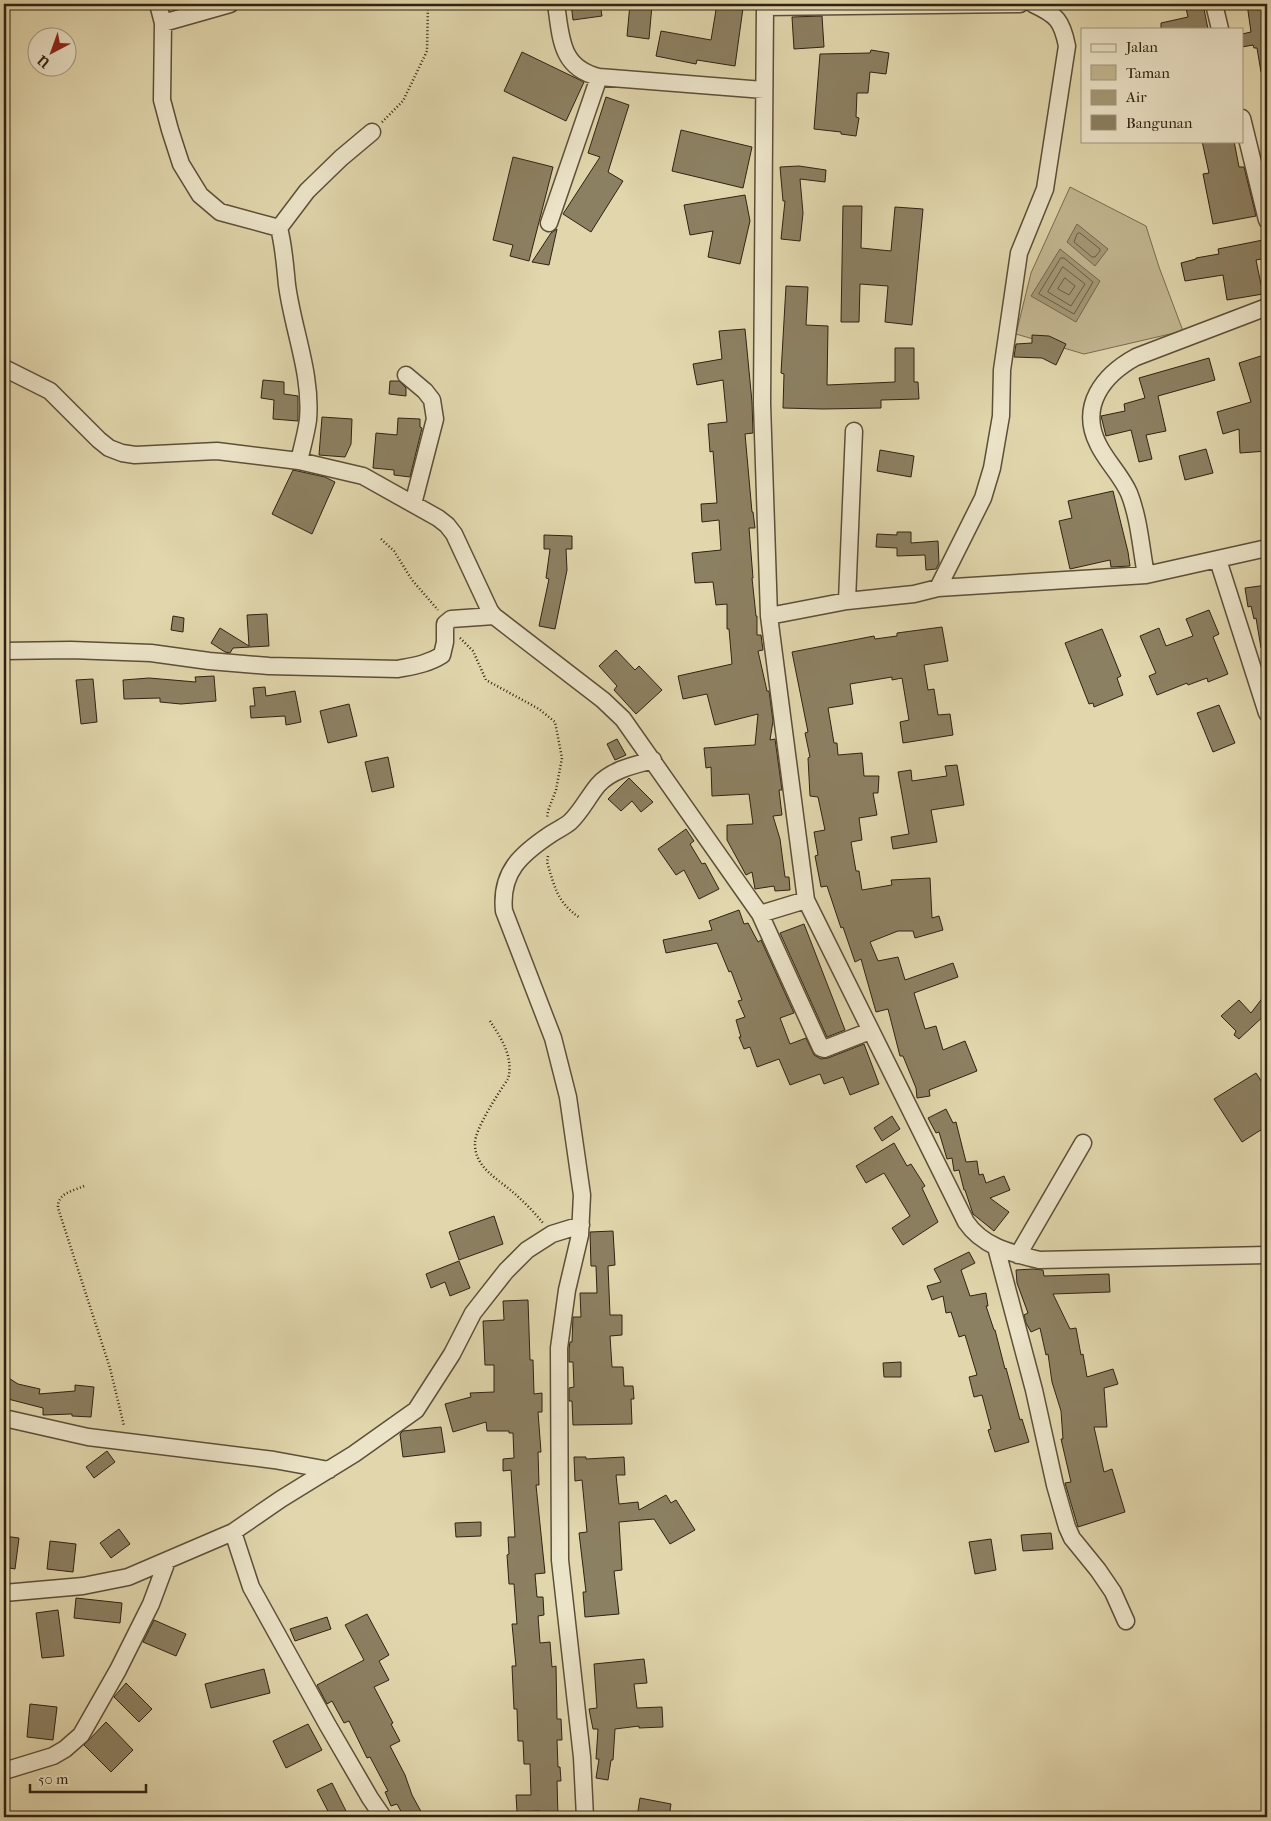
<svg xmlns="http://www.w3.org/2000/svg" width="1271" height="1821" font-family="'IM FELL French Canon',serif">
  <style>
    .green { fill: #c3b792; stroke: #7a6c52 }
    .water { fill: #a59977; stroke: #76694e }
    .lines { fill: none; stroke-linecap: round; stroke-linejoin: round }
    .shore { stroke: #6a5e44; stroke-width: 1 }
    .building { fill: #8c8062; stroke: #302211 }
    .minor-casing { stroke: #5c4f38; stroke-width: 19 }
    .path { stroke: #302211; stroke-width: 2.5; stroke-dasharray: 1 2.5; stroke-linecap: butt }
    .minor { stroke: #ece4c9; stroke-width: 16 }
  </style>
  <rect width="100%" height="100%" fill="#e1d6ac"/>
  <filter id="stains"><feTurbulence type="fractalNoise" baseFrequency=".004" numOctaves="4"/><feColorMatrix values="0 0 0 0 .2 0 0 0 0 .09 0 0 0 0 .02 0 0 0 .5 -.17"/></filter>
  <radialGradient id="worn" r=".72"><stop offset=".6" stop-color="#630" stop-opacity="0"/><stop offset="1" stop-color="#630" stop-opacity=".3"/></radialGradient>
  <path class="green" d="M 1070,187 L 1146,226 L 1159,267 L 1183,331 L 1084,354 L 1016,334 L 1031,273 Z"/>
  <path class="water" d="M 1077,224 L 1108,249 L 1095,266 L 1067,242 Z
    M 1060,249 L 1100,281 L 1076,322 L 1031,296 Z"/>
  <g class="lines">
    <path class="shore" d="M 1080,233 L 1100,249 L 1100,251 L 1095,257 L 1092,257 L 1074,242 L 1077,234 Z
      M 1061,258 L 1064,258 L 1093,282 L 1074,314 L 1039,294 Z
      M 1063,267 L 1085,284 L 1071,306 L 1048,292 Z
      M 1065,278 L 1075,286 L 1069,295 L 1058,289 Z"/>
  </g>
  <path class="building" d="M 571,4 L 600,4 L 602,16 L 573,20 Z
    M 630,4 L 652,5 L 649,39 L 627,36 Z
    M 717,4 L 743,8 L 735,66 L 697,60 L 696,64 L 656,56 L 661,31 L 711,40 Z
    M 1185,4 L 1203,4 L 1208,29 L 1161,29 L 1161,23 L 1188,17 Z
    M 1247,4 L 1262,4 L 1267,31 L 1267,71 L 1261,72 L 1257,48 L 1254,48 L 1253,45 L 1242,47 L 1242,34 L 1251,32 Z
    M 822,16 L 824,47 L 794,49 L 792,17 Z
    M 871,50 L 889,53 L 886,74 L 870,72 L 868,93 L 857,93 L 856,117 L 859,118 L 856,136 L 841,134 L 841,132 L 814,129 L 820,54 L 870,53 Z
    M 522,52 L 584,82 L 566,121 L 504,91 Z
    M 606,97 L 629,105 L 608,172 L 623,181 L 591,232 L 563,214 L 600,157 L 588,153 Z
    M 681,130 L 752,147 L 743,188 L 672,171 Z
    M 1202,141 L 1234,141 L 1239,167 L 1244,167 L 1256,216 L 1213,224 L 1203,174 L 1209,173 Z
    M 513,157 L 553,167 L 529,261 L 510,256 L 513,245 L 493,240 Z
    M 799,166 L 826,170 L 825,182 L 800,179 L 803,213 L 800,241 L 781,239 L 785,201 L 783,201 L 780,167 Z
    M 745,195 L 750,221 L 740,264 L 708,257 L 713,231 L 690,235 L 684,205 Z
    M 843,206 L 862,206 L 861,248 L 891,251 L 895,207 L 923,209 L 912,325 L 885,322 L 888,286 L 860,284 L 859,322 L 841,322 Z
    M 557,229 L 549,265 L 532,262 L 551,233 Z
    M 1263,240 L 1267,258 L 1256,260 L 1263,294 L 1227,300 L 1223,275 L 1185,281 L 1181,263 L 1196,259 L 1196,258 L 1219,254 L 1218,249 Z
    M 786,286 L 808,287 L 806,325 L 828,326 L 827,385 L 895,382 L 895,348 L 914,348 L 914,382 L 918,382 L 919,399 L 881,400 L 881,408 L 823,409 L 783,408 L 784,374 L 781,373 Z
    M 745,329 L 752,402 L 753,433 L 745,434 L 752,512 L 753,512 L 755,528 L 749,528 L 753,578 L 752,578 L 756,616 L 757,616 L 757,635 L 761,635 L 763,650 L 758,651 L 767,691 L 769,691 L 773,721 L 770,740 L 775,739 L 782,790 L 779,790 L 782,815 L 773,816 L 780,839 L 785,877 L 789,877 L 790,890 L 775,891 L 774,886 L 755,889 L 752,872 L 746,875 L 727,840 L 727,825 L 753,824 L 749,794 L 712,796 L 711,767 L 706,768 L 704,748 L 755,745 L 758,714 L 715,725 L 707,694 L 683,699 L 678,676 L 732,664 L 729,629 L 727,629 L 727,604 L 716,605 L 713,582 L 695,583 L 692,553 L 721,550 L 719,520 L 702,522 L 701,504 L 717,503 L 713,451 L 710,452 L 708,424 L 727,422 L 723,380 L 697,385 L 693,364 L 722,359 L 719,331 Z
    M 1032,335 L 1049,336 L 1066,344 L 1056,365 L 1042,358 L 1014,357 L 1016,344 L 1032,343 Z
    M 1267,354 L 1267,451 L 1240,453 L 1239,429 L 1223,434 L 1217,412 L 1251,402 L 1239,363 Z
    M 1209,358 L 1215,380 L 1158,396 L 1166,431 L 1146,435 L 1152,459 L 1139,462 L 1131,430 L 1106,436 L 1101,416 L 1125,411 L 1124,404 L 1145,398 L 1139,378 Z
    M 263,380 L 284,382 L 284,394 L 298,396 L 298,421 L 273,419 L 274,400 L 261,398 Z
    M 390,381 L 399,381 L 406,388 L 406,396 L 389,394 Z
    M 322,417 L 352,419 L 351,444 L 345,457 L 319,455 Z
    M 398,418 L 420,419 L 420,427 L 422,428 L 410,477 L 394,475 L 394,470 L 373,468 L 376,433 L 397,435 Z
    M 1206,449 L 1213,473 L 1185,480 L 1179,456 Z
    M 880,450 L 914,456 L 911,477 L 877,471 Z
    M 293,470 L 325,477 L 335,482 L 312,534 L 272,514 Z
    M 1113,491 L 1128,552 L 1130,566 L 1111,567 L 1110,560 L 1070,569 L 1059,521 L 1072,518 L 1068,501 Z
    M 897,532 L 911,532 L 911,543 L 938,541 L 939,563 L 936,569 L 926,570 L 925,555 L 897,556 L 897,548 L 876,547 L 877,534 L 897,535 Z
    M 544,535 L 572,536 L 572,549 L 566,549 L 567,570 L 555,629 L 539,626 L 549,579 L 546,578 L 550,549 L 544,549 Z
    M 1267,585 L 1267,647 L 1261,648 L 1256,618 L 1254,619 L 1251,606 L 1248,607 L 1245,588 Z
    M 1209,610 L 1219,634 L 1213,637 L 1228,674 L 1208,682 L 1207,678 L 1188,685 L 1187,683 L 1157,695 L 1149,676 L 1156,673 L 1140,636 L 1159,628 L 1166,646 L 1193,636 L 1186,619 Z
    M 267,614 L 269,646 L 233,648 L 230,653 L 225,652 L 211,643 L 220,628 L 249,646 L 247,615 Z
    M 173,616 L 184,618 L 183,632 L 171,630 Z
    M 942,627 L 948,661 L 924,665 L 928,690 L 934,689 L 938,715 L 950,714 L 953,735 L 903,743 L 900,722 L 909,720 L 902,678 L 892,680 L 892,677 L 850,684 L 853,704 L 828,708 L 834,743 L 837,743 L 838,755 L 862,753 L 864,776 L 879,776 L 878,793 L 873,793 L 877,815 L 859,818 L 862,840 L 851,842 L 856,871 L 859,871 L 862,890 L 892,885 L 891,880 L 930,878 L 932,918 L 939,916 L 943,930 L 915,938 L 913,931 L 898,931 L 870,942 L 878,961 L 898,957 L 905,980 L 953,963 L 958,977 L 914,993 L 925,1029 L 936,1026 L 943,1050 L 965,1041 L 977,1071 L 929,1090 L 930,1096 L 917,1098 L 916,1088 L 903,1056 L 900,1056 L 888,1009 L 876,1012 L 861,959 L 855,962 L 843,927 L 841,928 L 827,886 L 821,887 L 815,856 L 818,855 L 814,832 L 825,830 L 818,797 L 810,796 L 808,758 L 810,757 L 805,733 L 808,732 L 792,652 L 874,636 L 875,639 L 897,636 L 897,633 Z
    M 1102,629 L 1121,676 L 1117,678 L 1123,695 L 1094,707 L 1093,703 L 1089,704 L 1065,643 Z
    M 616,650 L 635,670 L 639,666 L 662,690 L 636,714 L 614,690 L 617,686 L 599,666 Z
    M 214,676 L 216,701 L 181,704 L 160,702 L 160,698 L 124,699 L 123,680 L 149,678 L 196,682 L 195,677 Z
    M 93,679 L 97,722 L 81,724 L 76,680 Z
    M 265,687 L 266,696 L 295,691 L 301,722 L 286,725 L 285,716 L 251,718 L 250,706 L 255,706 L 253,688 Z
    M 349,704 L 357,736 L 328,743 L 320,711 Z
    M 1219,705 L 1235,743 L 1213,752 L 1197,713 Z
    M 617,739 L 626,755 L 615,760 L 607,744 Z
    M 388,757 L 394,787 L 372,792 L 365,762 Z
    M 957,765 L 964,805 L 931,810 L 937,842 L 893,849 L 891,837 L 909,834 L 898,772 L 911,770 L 912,781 L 947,776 L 945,766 Z
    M 629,778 L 653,802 L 641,812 L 632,801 L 621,811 L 608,799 Z
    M 686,829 L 694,841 L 690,844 L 702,864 L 705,863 L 719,889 L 699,899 L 684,870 L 676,875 L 658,849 Z
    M 739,910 L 744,924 L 748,923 L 758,942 L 761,940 L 794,1013 L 780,1018 L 790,1044 L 806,1038 L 814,1055 L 821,1059 L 828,1058 L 864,1044 L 879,1084 L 850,1095 L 843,1077 L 824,1084 L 820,1074 L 790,1085 L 779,1059 L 757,1067 L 750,1047 L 744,1049 L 739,1037 L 741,1037 L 736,1020 L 745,1017 L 738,1001 L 742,1000 L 731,971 L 729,972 L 717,943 L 666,953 L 663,940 L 712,930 L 709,921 Z
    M 804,924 L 845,1030 L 827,1037 L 780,933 Z
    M 1267,992 L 1267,1013 L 1239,1039 L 1234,1035 L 1236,1031 L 1221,1016 L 1239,1000 L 1251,1013 Z
    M 1256,1073 L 1267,1090 L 1267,1126 L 1242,1142 L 1214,1099 Z
    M 946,1109 L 953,1123 L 956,1122 L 966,1162 L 977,1161 L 979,1175 L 983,1174 L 986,1183 L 1004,1176 L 1010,1190 L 990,1198 L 1009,1212 L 994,1231 L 973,1214 L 965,1190 L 964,1190 L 959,1170 L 954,1171 L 952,1158 L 947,1159 L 939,1132 L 936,1133 L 928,1118 Z
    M 892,1116 L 900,1129 L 882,1141 L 874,1128 Z
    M 894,1143 L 907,1166 L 911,1164 L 925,1186 L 922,1188 L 938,1222 L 903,1245 L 892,1228 L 910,1216 L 884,1173 L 866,1183 L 856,1166 Z
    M 494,1216 L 503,1244 L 459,1260 L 449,1232 Z
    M 613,1231 L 615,1265 L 608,1266 L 610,1315 L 622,1315 L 622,1335 L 610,1336 L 612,1367 L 623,1367 L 624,1386 L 633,1386 L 634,1399 L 631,1399 L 632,1424 L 573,1425 L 572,1401 L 569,1401 L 569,1388 L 574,1387 L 573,1362 L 569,1362 L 569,1349 L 570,1342 L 572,1342 L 573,1317 L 581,1317 L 580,1293 L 597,1293 L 596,1266 L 591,1266 L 590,1232 Z
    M 969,1252 L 975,1263 L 961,1270 L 970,1296 L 986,1293 L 988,1306 L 986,1306 L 994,1330 L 995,1330 L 1005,1369 L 1006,1368 L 1020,1420 L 1022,1419 L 1029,1442 L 995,1452 L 988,1430 L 991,1429 L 982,1395 L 974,1397 L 969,1377 L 977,1375 L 965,1335 L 959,1337 L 951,1312 L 946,1313 L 943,1296 L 932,1300 L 927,1286 L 941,1282 L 934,1269 Z
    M 459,1261 L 470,1288 L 450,1296 L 445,1282 L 431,1288 L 426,1274 Z
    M 1033,1269 L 1043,1270 L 1044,1276 L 1109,1274 L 1110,1292 L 1053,1294 L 1070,1329 L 1076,1328 L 1081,1355 L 1083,1354 L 1087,1377 L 1113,1369 L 1118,1384 L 1104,1388 L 1107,1427 L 1094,1427 L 1104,1472 L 1112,1469 L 1125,1512 L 1078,1527 L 1065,1483 L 1071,1482 L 1061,1439 L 1063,1439 L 1061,1411 L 1052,1382 L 1048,1354 L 1046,1355 L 1040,1328 L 1031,1332 L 1026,1323 L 1024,1315 L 1028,1313 L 1017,1283 L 1016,1270 Z
    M 528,1300 L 530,1360 L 533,1360 L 534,1394 L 542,1393 L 542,1412 L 538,1412 L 541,1452 L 538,1452 L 539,1485 L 536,1485 L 545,1573 L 535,1574 L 537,1597 L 543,1597 L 544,1615 L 538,1616 L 540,1643 L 550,1642 L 552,1667 L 556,1666 L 557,1719 L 561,1719 L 562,1740 L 557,1740 L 558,1767 L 560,1767 L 561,1781 L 557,1781 L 558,1817 L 540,1817 L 540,1811 L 517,1812 L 516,1795 L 531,1795 L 530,1764 L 524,1764 L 523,1741 L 518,1741 L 517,1709 L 514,1709 L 512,1666 L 516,1666 L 512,1624 L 517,1624 L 514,1584 L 509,1584 L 507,1555 L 509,1554 L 508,1537 L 515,1537 L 511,1470 L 503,1471 L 503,1459 L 514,1458 L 513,1433 L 509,1433 L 509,1431 L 487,1431 L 486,1422 L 453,1432 L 445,1404 L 471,1397 L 470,1393 L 494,1392 L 494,1365 L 485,1365 L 483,1321 L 504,1320 L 503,1301 Z
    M 901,1362 L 901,1377 L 884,1377 L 883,1363 Z
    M 4,1375 L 18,1384 L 40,1389 L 39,1394 L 75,1391 L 75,1385 L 94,1387 L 91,1417 L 72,1416 L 72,1414 L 43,1415 L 43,1408 L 4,1398 Z
    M 441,1427 L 445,1452 L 403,1457 L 400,1434 L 403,1431 Z
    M 107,1451 L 115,1462 L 94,1478 L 86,1467 Z
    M 574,1457 L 586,1457 L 586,1459 L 624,1457 L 625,1475 L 616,1475 L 619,1504 L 638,1502 L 639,1510 L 666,1495 L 671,1503 L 676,1500 L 695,1530 L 670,1544 L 654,1519 L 619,1522 L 622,1570 L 614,1571 L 619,1614 L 585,1617 L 583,1592 L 586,1592 L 579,1533 L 587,1532 L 582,1480 L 575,1481 Z
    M 481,1522 L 481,1536 L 456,1537 L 455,1523 Z
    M 119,1529 L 130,1544 L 111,1558 L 100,1543 Z
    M 1051,1533 L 1053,1549 L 1023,1551 L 1021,1535 Z
    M 4,1536 L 19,1538 L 15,1569 L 4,1567 Z
    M 991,1539 L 996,1570 L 975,1574 L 969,1542 Z
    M 50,1541 L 76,1544 L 73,1572 L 47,1569 Z
    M 76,1598 L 122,1603 L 120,1623 L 74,1618 Z
    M 58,1610 L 64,1656 L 42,1658 L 36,1613 Z
    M 367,1614 L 389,1655 L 379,1661 L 389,1680 L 374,1687 L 393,1723 L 391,1724 L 400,1741 L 390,1746 L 405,1775 L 412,1795 L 424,1817 L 404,1817 L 397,1804 L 391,1806 L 385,1792 L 388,1791 L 370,1757 L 367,1758 L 349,1721 L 344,1723 L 332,1701 L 327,1704 L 317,1685 L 364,1660 L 345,1625 Z
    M 327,1617 L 331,1629 L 295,1641 L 290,1629 Z
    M 154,1620 L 186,1634 L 176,1656 L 143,1642 Z
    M 644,1659 L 647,1683 L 634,1684 L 637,1708 L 662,1707 L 663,1727 L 639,1728 L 639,1726 L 615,1729 L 613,1760 L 611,1760 L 608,1780 L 596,1778 L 599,1759 L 596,1759 L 598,1729 L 593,1729 L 589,1709 L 597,1708 L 594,1664 Z
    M 264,1669 L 270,1693 L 211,1708 L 205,1684 Z
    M 126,1683 L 152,1709 L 139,1722 L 114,1697 Z
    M 30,1704 L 57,1707 L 53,1740 L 27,1737 Z
    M 106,1722 L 133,1750 L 111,1772 L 84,1745 Z
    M 308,1724 L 322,1750 L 286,1768 L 273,1741 Z
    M 332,1783 L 349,1817 L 331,1817 L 317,1790 Z
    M 640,1798 L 671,1804 L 669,1817 L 637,1817 Z"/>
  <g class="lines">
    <g class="minor-casing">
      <path id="minor" d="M 158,4 L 163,23 L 162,100 L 170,130 L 181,164 L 200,195 L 220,212 L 279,228
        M 556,4 C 561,37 560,68 599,77 L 764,90
        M 765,4 L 762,404 L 769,616 L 806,900 L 966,1222 C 983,1247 1011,1253 1039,1260 L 1267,1255
        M 1214,4 L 1220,29
        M 765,7 L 1020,4
        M 163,23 L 230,4
        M 1242,118 L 1267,220
        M 549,223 L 599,77
        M 4,368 L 50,391 L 99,440 L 109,448 L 122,453 L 135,455 L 217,451 L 299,461 L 363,476 L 438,518 L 447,525 L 454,534 L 490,611 L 494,616 L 603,700 L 623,719 L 760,914 L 806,900
        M 406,375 L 425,391 L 432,400 L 435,419 L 413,504
        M 299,461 C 302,448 306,434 308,420 C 312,374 293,330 287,285 C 285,266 284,247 279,228 L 307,191 L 341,158 L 372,132
        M 1218,560 L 1267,713
        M 1146,575 C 1141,548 1139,518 1129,493 C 1121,475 1106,461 1098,444 C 1079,406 1103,375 1136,357 L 1267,307
        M 938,588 L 983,498 L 992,468 L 1001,416 L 1002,370 L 1019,253 L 1045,189 L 1067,46 C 1062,21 1057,15 1033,4
        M 847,601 L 854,431
        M 769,616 L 847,601 L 914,594 L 938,588 L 1146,575 L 1267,548
        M 4,651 L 71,650 L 151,653 L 209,661 L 269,666 L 398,669 C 413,666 428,664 442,655 L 445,642 L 445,624 L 451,619 L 494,616
        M 760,914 L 821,1048 L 824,1049 L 870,1031
        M 996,1247 L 1034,1390 L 1055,1485 L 1067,1527 L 1072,1538 L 1098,1570 L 1113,1592 L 1126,1621
        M 1018,1255 L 1083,1143
        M 4,1418 L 88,1437 L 274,1460 L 329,1470
        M 233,1532 L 251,1587 L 327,1724 L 370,1798 L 383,1817
        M 4,1593 L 83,1586 L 128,1577 L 233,1532 L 281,1499 L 354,1454 L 416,1410 L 452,1354 L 473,1313 L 506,1271 L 527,1250 L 552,1234 L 581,1225
        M 4,1771 L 53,1756 L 65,1749 L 81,1735 L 118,1670 L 151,1604 L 167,1561
        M 585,1817 L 582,1757 L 560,1560 L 559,1348 L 567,1290 L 580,1235 L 582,1195 L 568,1097 L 553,1038 L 504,911 C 500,872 521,854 551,834 C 557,830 564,827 570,822 C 581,812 588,797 598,785 C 611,770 634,765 653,760"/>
    </g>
    <path class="path" d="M 382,122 L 403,101 L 427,51 L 428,4
      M 381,539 L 394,551 L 412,580 L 438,610
      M 460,638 L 473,651 L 486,680 L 539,709 L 555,722 L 562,758 L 556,790 L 548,811 L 547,818
      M 548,856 L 547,862 C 555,888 557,902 580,918
      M 490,1021 C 501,1038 514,1057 508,1079 C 499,1092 475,1129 475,1143 C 474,1167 498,1179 514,1193 C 524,1202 534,1212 543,1223
      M 84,1186 C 73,1191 57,1193 58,1208 L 110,1368 L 124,1426"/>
    <use href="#minor" class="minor"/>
  </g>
  <rect width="1271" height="1821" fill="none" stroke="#e1d6ac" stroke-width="20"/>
  <rect x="5" y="5" width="1261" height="1811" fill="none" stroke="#302211" stroke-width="2.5"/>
  <rect x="10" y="10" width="1251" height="1801" fill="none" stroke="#302211"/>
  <rect x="1081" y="28" width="162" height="115" fill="#ece4c9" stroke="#a1967f"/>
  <rect x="1091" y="44" width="25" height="8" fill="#ece4c9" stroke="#a1967f"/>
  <text x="1126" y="52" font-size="15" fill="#302211">Jalan</text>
  <rect x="1091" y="65" width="25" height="15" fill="#c3b792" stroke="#a1967f"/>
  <text x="1126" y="78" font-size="15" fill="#302211">Taman</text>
  <rect x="1091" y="90" width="25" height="15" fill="#a59977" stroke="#a1967f"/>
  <text x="1126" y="102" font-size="15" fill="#302211">Air</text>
  <rect x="1091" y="115" width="25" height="15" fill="#8c8062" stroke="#a1967f"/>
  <text x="1126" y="128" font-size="15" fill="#302211">Bangunan</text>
  <g transform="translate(52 52) rotate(221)"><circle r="24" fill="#ece4c9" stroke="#a1967f"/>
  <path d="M0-4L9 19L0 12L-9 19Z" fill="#8f2418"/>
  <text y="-8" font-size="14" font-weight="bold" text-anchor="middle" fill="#302211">U</text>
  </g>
  <path d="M30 1784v8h116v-8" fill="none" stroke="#302211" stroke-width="2.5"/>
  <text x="38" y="1784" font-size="15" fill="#302211" stroke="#ece4c9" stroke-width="4" paint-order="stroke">50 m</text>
  <rect width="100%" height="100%" filter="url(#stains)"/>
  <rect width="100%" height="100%" fill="url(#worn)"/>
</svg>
